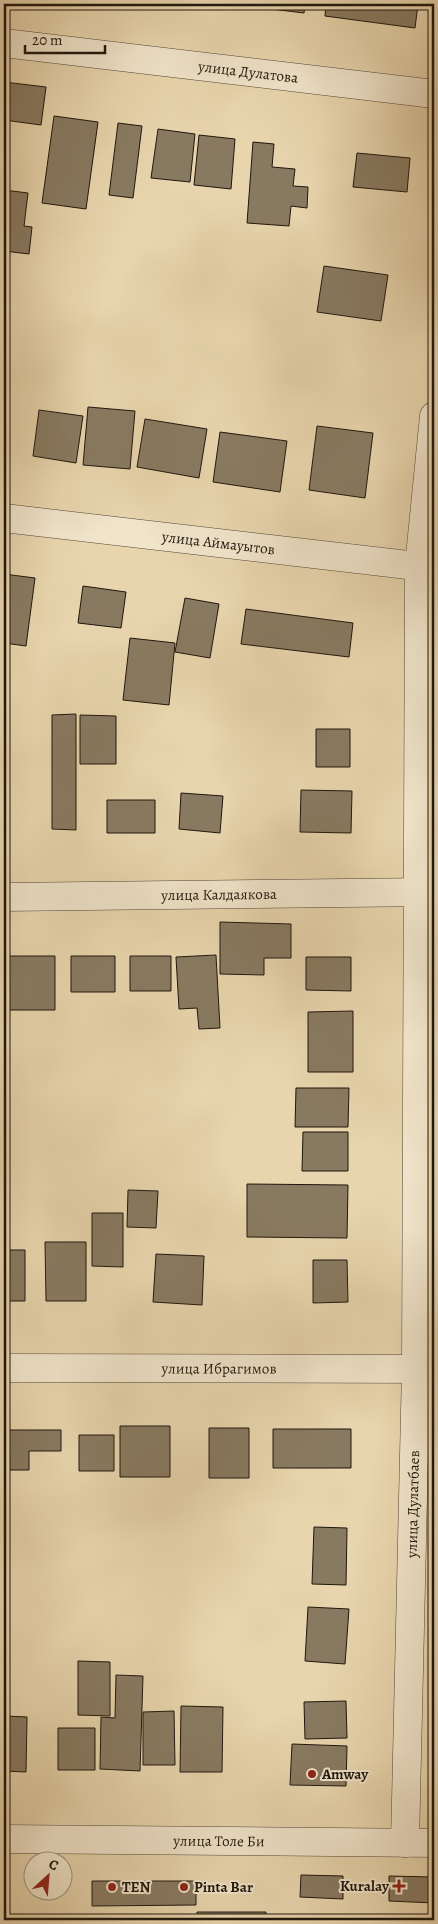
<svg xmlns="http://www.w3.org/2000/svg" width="438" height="1924" font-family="Alegreya,serif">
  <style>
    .building { fill: #887a61; stroke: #1f170e }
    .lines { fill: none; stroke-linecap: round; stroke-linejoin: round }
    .minor-casing { stroke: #514636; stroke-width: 29 }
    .minor { stroke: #f0e4ca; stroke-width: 28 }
    .poi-dot { fill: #8f2418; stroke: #f0e4ca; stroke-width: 2 }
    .labels { text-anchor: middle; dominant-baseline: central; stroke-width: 4; stroke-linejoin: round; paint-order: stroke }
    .street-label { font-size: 15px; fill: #1f170e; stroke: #f0e4ca }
    .poi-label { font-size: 15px; font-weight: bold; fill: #1f170e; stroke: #f0e4ca; text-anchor: start }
  </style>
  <rect width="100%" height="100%" fill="#e8d5ad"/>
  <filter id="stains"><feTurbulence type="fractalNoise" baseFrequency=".004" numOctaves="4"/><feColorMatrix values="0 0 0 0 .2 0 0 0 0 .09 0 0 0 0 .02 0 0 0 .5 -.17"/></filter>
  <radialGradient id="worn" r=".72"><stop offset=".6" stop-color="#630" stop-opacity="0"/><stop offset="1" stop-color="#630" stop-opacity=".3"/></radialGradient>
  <path class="building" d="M 263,4 L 305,4 L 304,13 L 263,8 Z
    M 326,4 L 418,4 L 415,28 L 325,16 Z
    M 4,82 L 46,87 L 41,125 L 4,120 Z
    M 54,116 L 98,122 L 86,209 L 42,203 Z
    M 118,123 L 142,126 L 133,198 L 109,195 Z
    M 158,129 L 195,134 L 190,182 L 151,178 Z
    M 199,135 L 235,139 L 231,189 L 194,185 Z
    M 253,142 L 274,144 L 272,167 L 295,169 L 293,186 L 308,187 L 307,208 L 291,206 L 289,226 L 247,223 Z
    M 357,153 L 410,158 L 407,192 L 353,187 Z
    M 4,190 L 28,193 L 24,226 L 32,227 L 29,254 L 4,251 Z
    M 324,266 L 388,275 L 381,321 L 317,312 Z
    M 88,407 L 135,411 L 130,469 L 83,465 Z
    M 39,410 L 83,416 L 76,463 L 33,456 Z
    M 145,419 L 207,429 L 199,478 L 137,467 Z
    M 317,426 L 373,433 L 365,498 L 309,490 Z
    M 220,432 L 287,441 L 280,492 L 213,482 Z
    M 4,574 L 35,578 L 26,646 L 4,643 Z
    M 83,586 L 126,592 L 121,628 L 78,623 Z
    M 185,598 L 219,604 L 210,658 L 175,652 Z
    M 246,609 L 353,623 L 349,657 L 241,644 Z
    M 130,638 L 175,643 L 169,705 L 123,700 Z
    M 76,714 L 76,830 L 52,829 L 52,715 Z
    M 80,715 L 116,716 L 116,764 L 80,764 Z
    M 316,729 L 350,729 L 350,767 L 316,767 Z
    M 301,790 L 352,791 L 351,833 L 300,832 Z
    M 181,793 L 223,796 L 220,833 L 179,829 Z
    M 107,800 L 155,800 L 155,833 L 107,833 Z
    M 220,922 L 291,924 L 291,958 L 264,958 L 264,975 L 220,974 Z
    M 216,955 L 220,1028 L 199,1029 L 197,1008 L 179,1009 L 176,957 Z
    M 5,956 L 55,956 L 55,1010 L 5,1010 Z
    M 71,956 L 115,956 L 115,992 L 71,992 Z
    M 130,956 L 171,956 L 171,991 L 130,991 Z
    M 306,957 L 351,957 L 351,991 L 306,990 Z
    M 353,1011 L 353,1072 L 308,1072 L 308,1012 Z
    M 296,1088 L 349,1088 L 348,1127 L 295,1127 Z
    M 303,1132 L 348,1132 L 348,1171 L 302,1171 Z
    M 247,1184 L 348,1185 L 347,1238 L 247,1237 Z
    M 128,1190 L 158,1191 L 156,1228 L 127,1227 Z
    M 92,1213 L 123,1213 L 123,1267 L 92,1266 Z
    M 45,1242 L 86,1242 L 86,1301 L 46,1301 Z
    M 4,1250 L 25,1250 L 25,1301 L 4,1301 Z
    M 156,1254 L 204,1256 L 202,1305 L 153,1302 Z
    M 313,1260 L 347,1260 L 348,1302 L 313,1303 Z
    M 120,1426 L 170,1426 L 170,1477 L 120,1477 Z
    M 209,1428 L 249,1428 L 249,1478 L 209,1478 Z
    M 273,1429 L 351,1429 L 351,1468 L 273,1468 Z
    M 4,1430 L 61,1430 L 61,1451 L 29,1451 L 29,1470 L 4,1470 Z
    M 79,1435 L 114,1435 L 114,1471 L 79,1471 Z
    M 314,1527 L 347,1528 L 346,1585 L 312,1584 Z
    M 308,1607 L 349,1609 L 345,1664 L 305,1661 Z
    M 78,1661 L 110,1662 L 110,1716 L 78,1715 Z
    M 116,1675 L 143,1676 L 140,1771 L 100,1769 L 101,1717 L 115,1718 Z
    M 346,1701 L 347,1738 L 305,1739 L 304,1702 Z
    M 181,1706 L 223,1707 L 222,1772 L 180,1772 Z
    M 4,1707 L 5,1707 L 5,1716 L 27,1717 L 26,1772 L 4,1771 Z
    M 174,1711 L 175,1765 L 143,1765 L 143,1712 Z
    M 58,1728 L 95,1728 L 95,1770 L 58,1770 Z
    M 292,1744 L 347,1746 L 346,1786 L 290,1785 Z
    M 301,1875 L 343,1876 L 343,1899 L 300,1897 Z
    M 389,1876 L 434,1877 L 434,1903 L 389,1901 Z
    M 92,1881 L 196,1881 L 196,1905 L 92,1906 Z
    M 197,1912 L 266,1912 L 266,1920 L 197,1920 Z
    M 4,1918 L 68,1918 L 68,1920 L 4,1920 Z"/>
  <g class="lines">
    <g class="minor-casing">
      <g id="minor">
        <path id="s1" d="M 4,43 L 434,94"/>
        <path id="s2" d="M 4,518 L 434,568"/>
        <path id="s3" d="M 4,897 L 434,892"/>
        <path id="s4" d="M 4,1368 L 434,1369"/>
        <path id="s5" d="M 4,1839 L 434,1843"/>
        <path id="s6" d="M 405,1843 L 416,1369 L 419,566 L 434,416"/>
      </g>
    </g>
    <use href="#minor" class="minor"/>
  </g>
  <g class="poi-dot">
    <circle cx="312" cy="1774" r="5"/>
    <path d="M396.5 1878.5h5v5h5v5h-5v5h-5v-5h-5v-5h5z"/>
    <circle cx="112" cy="1887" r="5"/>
    <circle cx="184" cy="1887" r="5"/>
  </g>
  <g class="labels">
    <g class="street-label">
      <text stroke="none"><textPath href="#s1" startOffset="246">улица Дулатова</textPath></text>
      <text stroke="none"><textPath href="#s2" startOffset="216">улица Аймауытов</textPath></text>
      <text stroke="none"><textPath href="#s3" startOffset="215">улица Калдаякова</textPath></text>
      <text stroke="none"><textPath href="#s4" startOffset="215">улица Ибрагимов</textPath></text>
      <text stroke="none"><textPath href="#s6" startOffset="339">улица Дулатбаев</textPath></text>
      <text stroke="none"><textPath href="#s5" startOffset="215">улица Толе Би</textPath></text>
    </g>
    <g class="poi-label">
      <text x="322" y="1774">Amway</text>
      <text x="389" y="1886" text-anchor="end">Kuralay</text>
      <text x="122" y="1887">TEN</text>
      <text x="194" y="1887">Pinta Bar</text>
    </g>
  </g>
  <rect width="438" height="1924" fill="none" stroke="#e8d5ad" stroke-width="20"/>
  <rect x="5" y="5" width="428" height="1914" fill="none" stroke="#1f170e" stroke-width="2.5"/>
  <rect x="10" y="10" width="418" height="1904" fill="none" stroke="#1f170e"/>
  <g transform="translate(48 1876) rotate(26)"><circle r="24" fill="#f0e4ca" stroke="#9c927f"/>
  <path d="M0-4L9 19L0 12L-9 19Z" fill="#8f2418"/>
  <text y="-8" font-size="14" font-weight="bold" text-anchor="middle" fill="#1f170e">С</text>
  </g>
  <path d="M25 45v8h80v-8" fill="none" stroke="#1f170e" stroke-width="2.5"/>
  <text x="32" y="45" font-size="15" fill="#1f170e" stroke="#f0e4ca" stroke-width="4" paint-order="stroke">20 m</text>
  <rect width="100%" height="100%" filter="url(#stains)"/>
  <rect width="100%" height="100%" fill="url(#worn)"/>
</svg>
